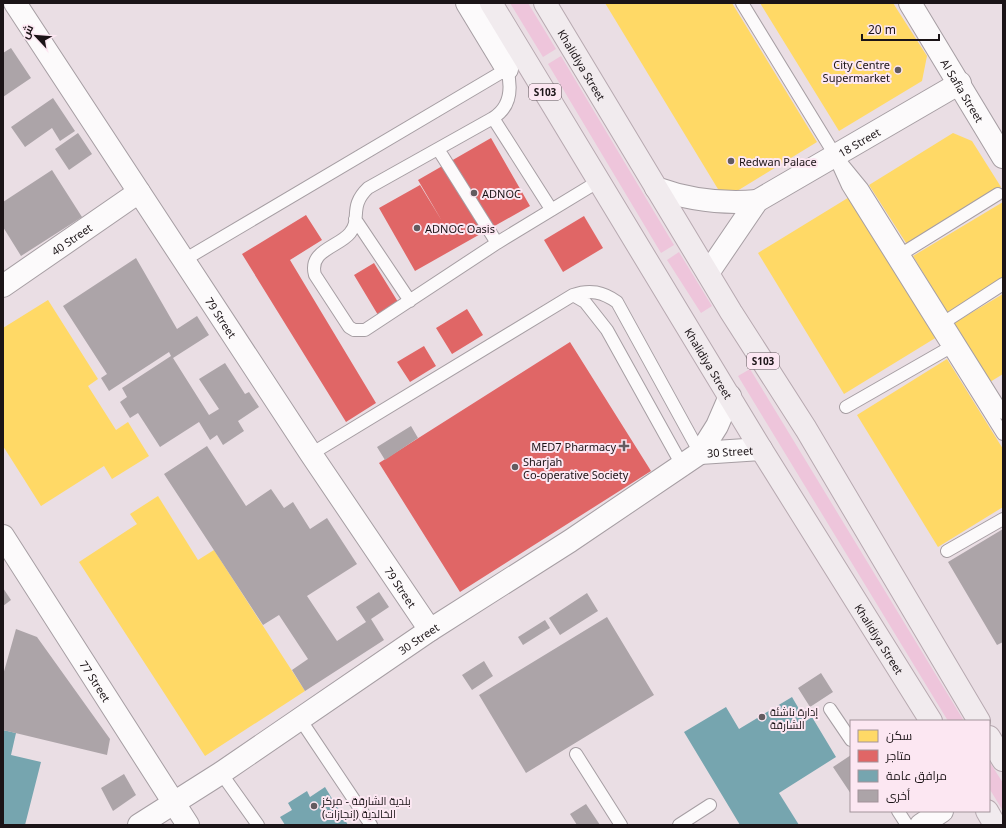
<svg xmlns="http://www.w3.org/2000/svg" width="1006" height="828" font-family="'Noto Sans',Cairo,sans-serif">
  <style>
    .green { fill: #eec5db }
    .homes { fill: #ffd966 }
    .shops { fill: #e06666 }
    .public { fill: #76a5af }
    .building { fill: #aca4a8 }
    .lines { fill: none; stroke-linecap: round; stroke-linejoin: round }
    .lane-casing { stroke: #a69ea3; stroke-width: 14 }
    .street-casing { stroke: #a69ea3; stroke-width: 24 }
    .primary-casing { stroke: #b7a9b0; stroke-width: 24 }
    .lane { stroke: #fcfafb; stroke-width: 12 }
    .street { stroke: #fcfafb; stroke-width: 22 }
    .primary { stroke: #f1ebee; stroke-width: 22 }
    .poi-dot { fill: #635b5f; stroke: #fce7f2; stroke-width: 1.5 }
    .labels { text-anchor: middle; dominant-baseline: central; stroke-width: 4; stroke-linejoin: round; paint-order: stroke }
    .shield { fill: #fce7f2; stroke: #5e5359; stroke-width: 1 }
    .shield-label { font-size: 10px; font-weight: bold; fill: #1b1417 }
    .poi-label { font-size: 11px; fill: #1b1417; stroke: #fce7f2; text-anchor: start }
    .street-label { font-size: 11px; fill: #1b1417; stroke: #fce7f2 }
  </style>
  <rect width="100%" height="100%" fill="#eadee4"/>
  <path class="green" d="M 510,3 L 528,3 L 556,49 L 543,57 Z
    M 561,56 L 674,245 L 661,253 L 548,64 Z
    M 679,252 L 712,306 L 701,313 L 667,260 Z
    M 750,369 L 964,721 L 948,721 L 738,376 Z
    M 989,761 L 1003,783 L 1003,811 L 989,788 Z"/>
  <path class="homes" d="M 605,3 L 732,3 L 817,142 L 724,199 Z
    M 760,3 L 893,3 L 927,56 L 922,81 L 839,131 Z
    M 953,133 L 972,141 L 1001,187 L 908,246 L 869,185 Z
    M 851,196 L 937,337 L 844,394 L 758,253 Z
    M 1003,202 L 1003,281 L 948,314 L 913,256 Z
    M 1003,294 L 1003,374 L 990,382 L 954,323 Z
    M 48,300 L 98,379 L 88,386 L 116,430 L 128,422 L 149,456 L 112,479 L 104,466 L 41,506 L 3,446 L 3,328 Z
    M 947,359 L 1003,449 L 1003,507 L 938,547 L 857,415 Z
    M 158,496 L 198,560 L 214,550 L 305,691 L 205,756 L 79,562 L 137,524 L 130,514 Z"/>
  <path class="shops" d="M 491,138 L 530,206 L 415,271 L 379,208 L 420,185 L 442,221 L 418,180 Z
    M 306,215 L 322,240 L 290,260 L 376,403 L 346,422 L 242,254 Z
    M 584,216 L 603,248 L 563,272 L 544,240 Z
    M 374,263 L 398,302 L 378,315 L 354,275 Z
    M 467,309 L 483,335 L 452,354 L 436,328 Z
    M 570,342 L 651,471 L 460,592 L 379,463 Z
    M 424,346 L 436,366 L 410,382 L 397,362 Z"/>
  <path class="public" d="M 792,697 L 806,721 L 812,717 L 836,757 L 779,793 L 799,825 L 740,825 L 684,732 L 726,707 L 739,729 Z
    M 3,730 L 16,733 L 11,755 L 41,762 L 25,825 L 3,825 Z
    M 325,787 L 348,825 L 285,825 L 280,817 L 292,810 L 288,803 L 307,791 L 310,797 Z"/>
  <path class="building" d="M 11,48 L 31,78 L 3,97 L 3,53 Z
    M 53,98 L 75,131 L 60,141 L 52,128 L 25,147 L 11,127 Z
    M 78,133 L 92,154 L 69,170 L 55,149 Z
    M 52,170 L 82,217 L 21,256 L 3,227 L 3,202 Z
    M 136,258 L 177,329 L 197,316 L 209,335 L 173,358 L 209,415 L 219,409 L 199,379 L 225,363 L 245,394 L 249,392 L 259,407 L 238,421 L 244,431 L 223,445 L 217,435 L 210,440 L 199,422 L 160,447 L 138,413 L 130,418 L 120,402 L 127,397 L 122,388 L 171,356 L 169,352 L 109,391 L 101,378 L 107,374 L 63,306 Z
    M 411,426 L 418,438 L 385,460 L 377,447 Z
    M 207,446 L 246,506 L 271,489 L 284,508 L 293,502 L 310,529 L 327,518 L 357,564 L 307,596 L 337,641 L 366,622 L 356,607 L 379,592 L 389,607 L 371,619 L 384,640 L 305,691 L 292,670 L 308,659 L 279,615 L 263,625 L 164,474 Z
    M 1003,529 L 1003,642 L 997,645 L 948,562 Z
    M 3,588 L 11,600 L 3,606 Z
    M 587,593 L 598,611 L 560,635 L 549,618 Z
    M 607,617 L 654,695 L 526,773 L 479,695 Z
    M 545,620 L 550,628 L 523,645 L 518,637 Z
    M 16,629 L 37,637 L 110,739 L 107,755 L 3,730 L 3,675 Z
    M 484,661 L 493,676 L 472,690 L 462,675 Z
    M 821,673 L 833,692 L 810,707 L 798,688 Z
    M 851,755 L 851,794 L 833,767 Z
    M 124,774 L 136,795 L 113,811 L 101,788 Z
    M 586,804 L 600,825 L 577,825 L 570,814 Z"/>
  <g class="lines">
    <g class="lane-casing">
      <path id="lane" d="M 742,3 L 835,155 L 862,188 L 1003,413
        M 493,118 L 551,209
        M 438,149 L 497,243
        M 838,164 L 848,186 L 1003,434
        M 355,219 L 410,301
        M 903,253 L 998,194
        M 184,260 L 507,69 C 512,88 511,107 493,118 L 368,188 C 348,207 362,219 350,233 C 339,247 308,250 315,275 L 349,327 L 354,330 L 365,330 L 497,243 L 599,181
        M 573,295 L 585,302 L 607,330 L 682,465
        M 946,321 L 1003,284
        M 846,407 L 949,348
        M 311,454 L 573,295 C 590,289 603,292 617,302 L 700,453
        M 947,551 L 1003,519
        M 830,709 L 851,740
        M 300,719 L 371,825
        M 576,754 L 621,825
        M 221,773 L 258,825
        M 898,811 L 907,825
        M 679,825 L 710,805"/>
    </g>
    <g class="street-casing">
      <g id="street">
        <path id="s1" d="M 15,3 L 311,454 L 430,630"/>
        <path d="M 467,3 L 507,69"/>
        <path id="s2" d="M 910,3 L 1003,157"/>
        <path d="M 656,188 C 689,200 722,204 757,201"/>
        <path id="s3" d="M 708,273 L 757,201 L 960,83"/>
        <path id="s4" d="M 3,286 L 139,192"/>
        <path id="s5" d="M 700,453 L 761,449"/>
        <path id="s6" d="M 3,536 L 188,825"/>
        <path id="s7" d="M 139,825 L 221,773 L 430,630 L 570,541 L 700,453 L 717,426 L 730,396"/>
        <path d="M 921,825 L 942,811"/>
      </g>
    </g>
    <g class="primary-casing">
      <g id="primary">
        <path id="s8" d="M 491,3 L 761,449 L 931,721"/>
        <path id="s9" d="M 545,3 L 731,312 L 806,429 L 979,721"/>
        <path d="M 989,737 L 1003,760"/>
        <path d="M 987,811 L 995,825"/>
      </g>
    </g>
    <use href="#lane" class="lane"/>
    <use href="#street" class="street"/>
    <use href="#primary" class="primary"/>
  </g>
  <g class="poi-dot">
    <circle cx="898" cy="70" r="4"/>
    <circle cx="731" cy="161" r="4"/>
    <circle cx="474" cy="193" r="4"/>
    <circle cx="417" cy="228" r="4"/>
    <path d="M622 440h4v4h4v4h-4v4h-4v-4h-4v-4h4z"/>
    <circle cx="515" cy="467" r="4"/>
    <circle cx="762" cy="717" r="4"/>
    <circle cx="314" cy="806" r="4"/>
  </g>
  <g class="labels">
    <g class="shield">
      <rect x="529" y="84" width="32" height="16" rx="3"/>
      <rect x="747" y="353" width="32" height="16" rx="3"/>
    </g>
    <g class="shield-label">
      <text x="545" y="92">S103</text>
      <text x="763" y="361">S103</text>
    </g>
    <g class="poi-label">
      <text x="890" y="64" text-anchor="end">City Centre<tspan x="890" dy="13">Supermarket</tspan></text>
      <text x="739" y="161">Redwan Palace</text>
      <text x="482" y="193">ADNOC</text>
      <text x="425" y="228">ADNOC Oasis</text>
      <text x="616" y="446" text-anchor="end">MED7 Pharmacy</text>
      <text x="523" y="461">Sharjah<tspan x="523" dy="13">Co-operative Society</tspan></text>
      <text x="770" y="711">إدارة ناشئة<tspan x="770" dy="13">الشارقة</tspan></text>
      <text x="322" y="800">بلدية الشارقة - مركز<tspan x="322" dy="13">الخالدية (إنجازات)</tspan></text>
    </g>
    <g class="street-label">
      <text stroke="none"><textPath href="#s9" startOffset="72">Khalidiya Street</textPath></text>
      <text stroke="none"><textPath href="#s2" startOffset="102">Al Safia Street</textPath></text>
      <text stroke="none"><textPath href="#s3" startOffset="205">18 Street</textPath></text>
      <text stroke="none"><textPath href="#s4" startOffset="83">40 Street</textPath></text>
      <text stroke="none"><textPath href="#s1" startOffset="376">79 Street</textPath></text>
      <text stroke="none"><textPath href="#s8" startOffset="421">Khalidiya Street</textPath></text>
      <text stroke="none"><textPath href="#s5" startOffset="30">30 Street</textPath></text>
      <text stroke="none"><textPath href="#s1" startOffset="700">79 Street</textPath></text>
      <text stroke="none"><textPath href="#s7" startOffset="336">30 Street</textPath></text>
      <text stroke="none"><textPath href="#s8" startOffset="745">Khalidiya Street</textPath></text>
      <text stroke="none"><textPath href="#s6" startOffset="172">77 Street</textPath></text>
    </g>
  </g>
  <rect width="1006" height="828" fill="none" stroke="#1b1417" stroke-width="8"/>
  <rect x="850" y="720" width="140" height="92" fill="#fce7f2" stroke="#a2939a"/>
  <rect x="858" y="730" width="20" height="12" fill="#ffd966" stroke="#a2939a"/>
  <text x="886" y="740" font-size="12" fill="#1b1417">سكن</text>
  <rect x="858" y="750" width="20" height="12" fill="#e06666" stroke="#a2939a"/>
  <text x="886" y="760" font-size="12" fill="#1b1417">متاجر</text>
  <rect x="858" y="770" width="20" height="12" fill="#76a5af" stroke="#a2939a"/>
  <text x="886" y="780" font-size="12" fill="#1b1417">مرافق عامة</text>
  <rect x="858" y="790" width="20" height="12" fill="#aca4a8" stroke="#a2939a"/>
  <text x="886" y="800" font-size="12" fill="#1b1417">أخرى</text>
  <g transform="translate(36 36) rotate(296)" stroke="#fce7f2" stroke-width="3" paint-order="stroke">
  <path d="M0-3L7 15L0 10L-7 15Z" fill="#1b1417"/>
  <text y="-6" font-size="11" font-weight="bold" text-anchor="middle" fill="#1b1417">ش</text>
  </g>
  <path d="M862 34v6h77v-6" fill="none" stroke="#1b1417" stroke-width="2"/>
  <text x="868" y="34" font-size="12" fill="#1b1417" stroke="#fce7f2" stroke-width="3" paint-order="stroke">20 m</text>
</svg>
